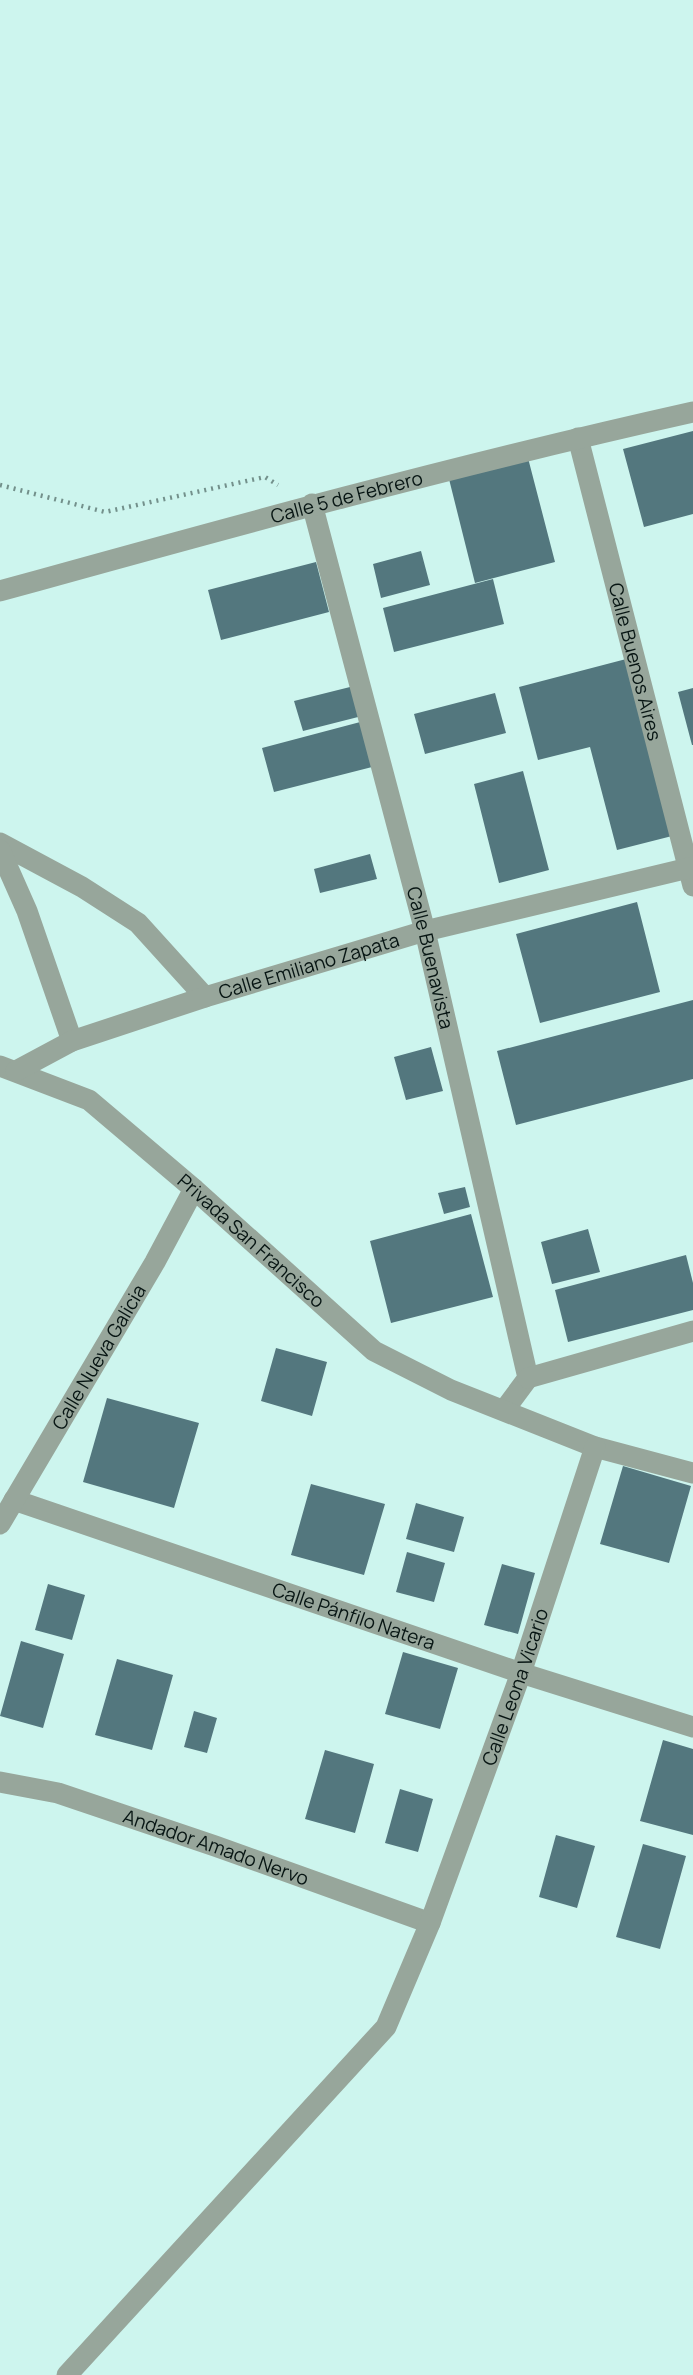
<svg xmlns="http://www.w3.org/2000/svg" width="693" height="2375" font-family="Manrope,sans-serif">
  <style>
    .building { fill: #53777e }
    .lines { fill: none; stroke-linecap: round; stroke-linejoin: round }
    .path { stroke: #73908b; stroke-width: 4.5; stroke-dasharray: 2 5; stroke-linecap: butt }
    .street { stroke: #97a69b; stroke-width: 21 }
    .labels { text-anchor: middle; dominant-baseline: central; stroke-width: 6; stroke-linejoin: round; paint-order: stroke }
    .street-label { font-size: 19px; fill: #071513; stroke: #e7fefa }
  </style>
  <rect width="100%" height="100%" fill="#cdf5ee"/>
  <path class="building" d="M 693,431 L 693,514 L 644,527 L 623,449 Z
    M 528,458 L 555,562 L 475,583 L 449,479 Z
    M 421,551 L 430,585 L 381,598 L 373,564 Z
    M 316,562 L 329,612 L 221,640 L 208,590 Z
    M 493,579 L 504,624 L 394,652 L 383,608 Z
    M 630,658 L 676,835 L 617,850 L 590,747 L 538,760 L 519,687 Z
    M 354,686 L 362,716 L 303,731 L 294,701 Z
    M 693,688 L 693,745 L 692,745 L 678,692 Z
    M 495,693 L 506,733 L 425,754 L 414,714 Z
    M 364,721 L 376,766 L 274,792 L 262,748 Z
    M 523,771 L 549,870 L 499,883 L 474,784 Z
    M 370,854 L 377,879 L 320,893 L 314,869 Z
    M 637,902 L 660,992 L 540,1023 L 516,934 Z
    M 693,1000 L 693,1079 L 516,1125 L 497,1051 Z
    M 431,1047 L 443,1091 L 406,1100 L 394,1057 Z
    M 465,1187 L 470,1207 L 444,1214 L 438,1193 Z
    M 471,1214 L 493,1297 L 391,1323 L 370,1241 Z
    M 588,1229 L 600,1272 L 552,1284 L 541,1242 Z
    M 686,1255 L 693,1283 L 693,1310 L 568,1342 L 555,1290 Z
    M 276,1348 L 327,1362 L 312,1416 L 261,1401 Z
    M 107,1398 L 199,1423 L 174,1508 L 83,1482 Z
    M 623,1466 L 691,1486 L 669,1563 L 600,1544 Z
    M 311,1484 L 385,1504 L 364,1575 L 291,1555 Z
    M 416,1503 L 464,1517 L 454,1552 L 406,1539 Z
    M 407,1552 L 445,1563 L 434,1602 L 396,1592 Z
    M 502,1564 L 535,1573 L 518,1634 L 484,1625 Z
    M 48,1584 L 85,1595 L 72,1640 L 35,1630 Z
    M 21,1641 L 64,1654 L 43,1728 L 0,1716 Z
    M 403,1652 L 458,1668 L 440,1729 L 385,1714 Z
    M 117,1659 L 173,1675 L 152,1750 L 95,1735 Z
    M 194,1711 L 217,1718 L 207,1753 L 184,1747 Z
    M 663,1740 L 693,1749 L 693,1835 L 640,1821 Z
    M 325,1750 L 374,1764 L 355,1833 L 305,1819 Z
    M 400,1789 L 433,1799 L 418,1852 L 385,1843 Z
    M 556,1835 L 595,1846 L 577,1908 L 539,1897 Z
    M 643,1844 L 686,1856 L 660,1949 L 616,1937 Z"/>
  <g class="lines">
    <path class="path" d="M 0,485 L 105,512 L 265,477 L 278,485"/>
    <g class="street">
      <path id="s1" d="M 578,438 L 693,886"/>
      <path id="s2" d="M 312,504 L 425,931 L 528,1378 L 505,1409"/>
      <path id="s3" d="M 0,591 C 230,527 460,464 693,412"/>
      <path d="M 0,843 L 82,887 L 138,923 L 205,997"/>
      <path d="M 0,850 L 27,911 L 72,1041"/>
      <path id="s4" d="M 0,1066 L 89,1100 L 194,1189 L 374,1351 L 451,1390 L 595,1447 L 693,1473"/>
      <path id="s5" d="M 16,1071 L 72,1041 L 205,997 L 425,931 L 693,867"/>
      <path d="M 528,1378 L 693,1331"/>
      <path id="s6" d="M 14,1500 L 521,1673 L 693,1727"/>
      <path id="s7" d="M 0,1524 L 155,1262 L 194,1189"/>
      <path id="s8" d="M 0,1782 L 58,1793 L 215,1846 L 430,1923"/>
      <path id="s9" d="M 67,2375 L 386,2027 L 430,1923 L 521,1673 L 595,1447"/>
    </g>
  </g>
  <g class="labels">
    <g class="street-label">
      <text stroke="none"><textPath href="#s3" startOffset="359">Calle 5 de Febrero</textPath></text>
      <text stroke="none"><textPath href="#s1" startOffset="231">Calle Buenos Aires</textPath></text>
      <text stroke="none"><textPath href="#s2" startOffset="469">Calle Buenavista</textPath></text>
      <text stroke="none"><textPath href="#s5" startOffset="312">Calle Emiliano Zapata</textPath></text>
      <text stroke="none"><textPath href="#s4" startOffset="310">Privada San Francisco</textPath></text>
      <text stroke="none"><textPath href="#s7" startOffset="194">Calle Nueva Galicia</textPath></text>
      <text stroke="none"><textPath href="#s6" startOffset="359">Calle Pánfilo Natera</textPath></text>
      <text stroke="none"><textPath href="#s9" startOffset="836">Calle Leona Vicario</textPath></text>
      <text stroke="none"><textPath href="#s8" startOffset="226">Andador Amado Nervo</textPath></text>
    </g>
  </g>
</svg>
